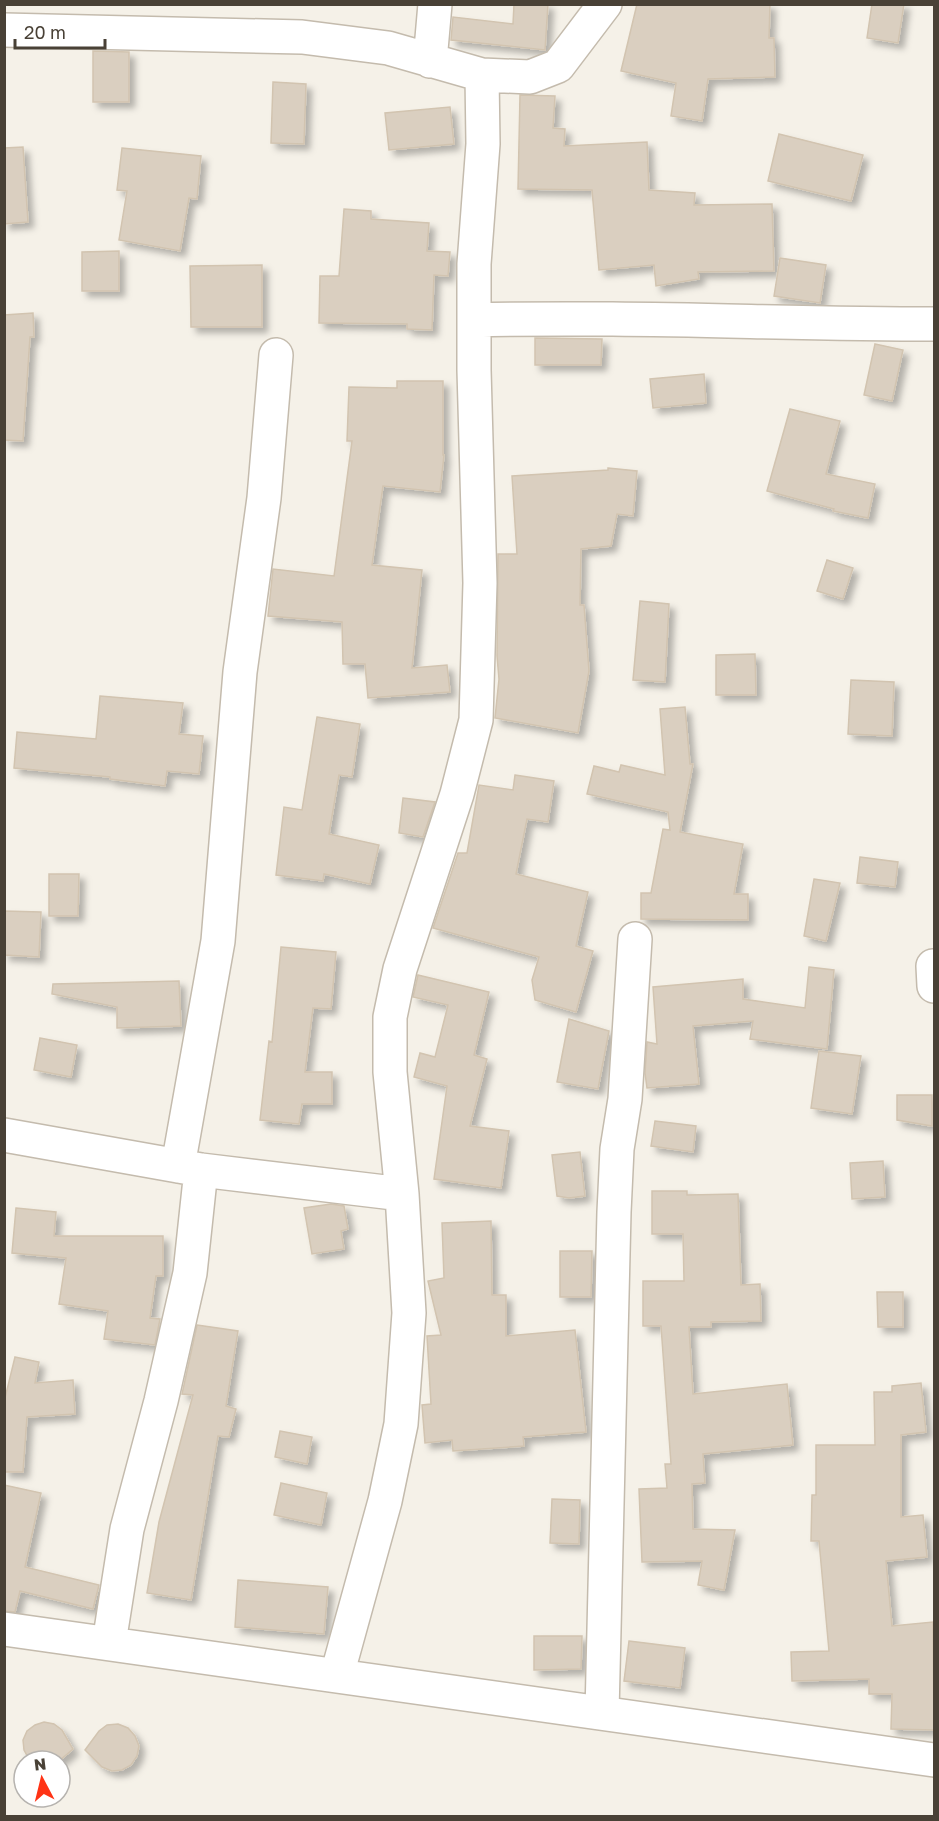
<svg xmlns="http://www.w3.org/2000/svg" width="939" height="1821" font-family="'Golos Text',sans-serif">
  <style>
    .building { fill: #dacfc0; stroke: #d2c4b0; stroke-width: 1.5; filter: url(#shadow) }
    .lines { fill: none; stroke-linecap: round; stroke-linejoin: round }
    .street-casing { stroke: #c4bbad; stroke-width: 36 }
    .street { stroke: #fff; stroke-width: 33 }
  </style>
  <defs>
    <filter id="shadow"><feDropShadow dx="5.5" dy="5.5" stdDeviation="3" flood-color="#0004"/></filter>
  </defs>
  <rect width="100%" height="100%" fill="#f5f1e8"/>
  <path class="building" d="M 514,4 L 548,4 L 545,50 L 451,40 L 453,17 L 513,24 Z
    M 637,4 L 770,4 L 769,38 L 774,38 L 775,77 L 708,79 L 702,121 L 671,116 L 676,83 L 621,71 Z
    M 872,4 L 904,4 L 898,43 L 867,38 Z
    M 93,51 L 129,52 L 129,102 L 93,102 Z
    M 273,82 L 306,84 L 304,144 L 271,143 Z
    M 520,95 L 555,96 L 553,128 L 565,129 L 564,146 L 647,142 L 649,190 L 695,193 L 694,205 L 772,204 L 774,271 L 698,272 L 699,279 L 656,286 L 654,265 L 599,270 L 592,190 L 518,189 Z
    M 450,107 L 454,144 L 389,150 L 385,113 Z
    M 779,134 L 863,155 L 851,201 L 768,181 Z
    M 23,147 L 28,222 L 4,224 L 4,148 Z
    M 122,148 L 201,156 L 197,199 L 189,198 L 180,251 L 119,240 L 127,191 L 117,190 Z
    M 344,209 L 371,211 L 371,219 L 429,223 L 427,251 L 450,252 L 448,276 L 434,275 L 432,330 L 407,329 L 407,324 L 319,323 L 320,276 L 339,276 Z
    M 119,251 L 119,291 L 82,291 L 82,252 Z
    M 780,258 L 826,265 L 820,303 L 774,296 Z
    M 262,265 L 262,327 L 191,327 L 190,266 Z
    M 33,313 L 34,337 L 30,337 L 23,441 L 4,440 L 4,315 Z
    M 535,338 L 602,339 L 601,365 L 535,365 Z
    M 875,344 L 903,350 L 892,401 L 864,395 Z
    M 704,374 L 706,403 L 653,408 L 650,379 Z
    M 397,381 L 443,381 L 443,455 L 444,455 L 440,492 L 383,486 L 372,565 L 422,570 L 412,668 L 447,665 L 450,692 L 368,698 L 365,664 L 343,664 L 342,622 L 268,616 L 273,569 L 334,576 L 352,441 L 347,441 L 349,387 L 397,388 Z
    M 790,409 L 840,421 L 826,474 L 875,484 L 868,518 L 833,511 L 834,509 L 767,491 Z
    M 608,468 L 637,471 L 633,516 L 617,514 L 611,546 L 581,549 L 580,605 L 584,605 L 589,671 L 578,733 L 495,718 L 499,679 L 497,656 L 498,554 L 517,554 L 512,476 L 608,470 Z
    M 827,560 L 853,568 L 843,599 L 817,591 Z
    M 640,601 L 669,604 L 665,682 L 633,680 Z
    M 755,654 L 756,695 L 716,695 L 716,655 Z
    M 851,680 L 894,682 L 892,736 L 848,734 Z
    M 100,696 L 183,703 L 179,734 L 203,736 L 199,774 L 167,771 L 165,786 L 110,779 L 110,777 L 14,768 L 17,732 L 96,739 Z
    M 685,707 L 690,764 L 693,764 L 680,832 L 743,844 L 734,894 L 748,894 L 748,920 L 641,919 L 641,893 L 651,893 L 663,829 L 670,830 L 668,812 L 587,794 L 594,766 L 619,772 L 621,765 L 665,775 L 660,709 Z
    M 317,717 L 360,724 L 352,777 L 339,775 L 329,834 L 379,845 L 370,884 L 324,874 L 323,881 L 276,875 L 284,807 L 302,810 Z
    M 515,775 L 554,781 L 548,822 L 527,819 L 516,874 L 588,892 L 576,946 L 593,951 L 576,1012 L 535,1000 L 532,980 L 539,957 L 433,928 L 458,853 L 467,853 L 479,785 L 513,790 Z
    M 403,798 L 435,802 L 423,837 L 399,833 Z
    M 860,857 L 898,862 L 895,887 L 857,883 Z
    M 49,874 L 79,874 L 78,916 L 49,916 Z
    M 814,879 L 840,883 L 826,941 L 804,936 Z
    M 4,911 L 41,912 L 39,957 L 4,955 Z
    M 281,947 L 336,952 L 331,1009 L 313,1008 L 305,1072 L 332,1072 L 332,1104 L 302,1104 L 299,1124 L 260,1120 L 269,1041 L 272,1042 Z
    M 809,967 L 834,970 L 827,1049 L 750,1039 L 753,1021 L 693,1026 L 699,1084 L 647,1088 L 645,1073 L 647,1042 L 657,1044 L 653,987 L 743,979 L 743,999 L 805,1008 Z
    M 418,975 L 489,992 L 474,1055 L 487,1059 L 470,1126 L 509,1131 L 501,1188 L 434,1179 L 447,1086 L 414,1077 L 420,1053 L 435,1057 L 448,1005 L 413,997 Z
    M 179,981 L 181,1026 L 117,1028 L 117,1007 L 52,994 L 53,984 Z
    M 569,1019 L 609,1031 L 598,1089 L 557,1082 Z
    M 40,1038 L 77,1045 L 71,1077 L 34,1070 Z
    M 819,1051 L 861,1056 L 852,1114 L 811,1108 Z
    M 897,1095 L 932,1095 L 932,1126 L 897,1120 Z
    M 655,1121 L 696,1126 L 693,1152 L 651,1146 Z
    M 580,1152 L 585,1196 L 569,1198 L 557,1196 L 552,1155 Z
    M 883,1161 L 885,1197 L 852,1199 L 850,1163 Z
    M 652,1191 L 687,1191 L 687,1195 L 738,1194 L 741,1285 L 760,1284 L 761,1321 L 711,1322 L 711,1327 L 689,1327 L 693,1394 L 787,1384 L 793,1445 L 703,1454 L 705,1483 L 692,1484 L 693,1529 L 735,1530 L 724,1590 L 698,1585 L 702,1561 L 642,1562 L 639,1489 L 667,1488 L 665,1464 L 671,1464 L 661,1326 L 643,1326 L 643,1281 L 684,1281 L 683,1234 L 652,1234 Z
    M 331,1204 L 344,1206 L 348,1229 L 341,1231 L 344,1249 L 312,1254 L 304,1208 Z
    M 16,1208 L 56,1212 L 54,1236 L 163,1236 L 163,1276 L 156,1276 L 150,1318 L 160,1319 L 155,1345 L 104,1339 L 108,1311 L 59,1304 L 66,1258 L 12,1253 Z
    M 491,1221 L 492,1295 L 506,1295 L 506,1336 L 575,1330 L 586,1432 L 523,1437 L 524,1446 L 453,1451 L 452,1440 L 425,1443 L 422,1405 L 431,1404 L 427,1336 L 441,1335 L 428,1281 L 444,1278 L 442,1223 Z
    M 560,1251 L 592,1251 L 591,1297 L 560,1297 Z
    M 877,1292 L 903,1292 L 903,1327 L 878,1327 Z
    M 197,1325 L 238,1331 L 226,1406 L 236,1409 L 229,1437 L 218,1436 L 191,1600 L 147,1593 L 159,1522 L 193,1395 L 182,1394 Z
    M 15,1357 L 39,1362 L 35,1383 L 73,1380 L 75,1414 L 27,1417 L 23,1472 L 4,1472 L 4,1402 Z
    M 921,1383 L 926,1432 L 901,1435 L 901,1517 L 923,1515 L 927,1557 L 886,1561 L 892,1626 L 933,1622 L 934,1730 L 891,1729 L 892,1694 L 869,1694 L 869,1679 L 792,1681 L 791,1652 L 829,1651 L 819,1541 L 811,1541 L 812,1495 L 816,1495 L 816,1445 L 875,1445 L 874,1392 L 892,1392 L 892,1386 Z
    M 280,1431 L 312,1437 L 307,1464 L 275,1457 Z
    M 281,1483 L 327,1493 L 321,1525 L 274,1515 Z
    M 4,1485 L 41,1493 L 25,1567 L 99,1585 L 93,1609 L 20,1591 L 15,1612 L 4,1611 Z
    M 552,1499 L 580,1500 L 579,1544 L 550,1543 Z
    M 238,1580 L 328,1587 L 324,1634 L 235,1627 Z
    M 534,1636 L 582,1636 L 581,1669 L 534,1670 Z
    M 629,1641 L 685,1648 L 680,1688 L 624,1681 Z
    M 44,1722 L 54,1724 L 62,1730 L 73,1749 L 59,1761 L 30,1761 L 24,1750 L 23,1740 L 27,1731 L 35,1725 Z
    M 118,1724 L 128,1728 L 135,1736 L 139,1746 L 137,1756 L 131,1765 L 122,1770 L 112,1771 L 102,1767 L 85,1750 L 99,1731 L 107,1725 Z"/>
  <g class="lines">
    <g class="street-casing">
      <path id="street" d="M 4,30 L 302,37 L 388,48 L 482,75 L 530,77 L 558,66 L 605,4
        M 430,61 L 435,4
        M 474,320 C 628,316 781,324 934,324
        M 933,966 L 934,986
        M 4,1135 L 201,1170 L 402,1194
        M 178,1166 L 218,941 L 240,672 L 264,498 L 276,355
        M 4,1629 L 934,1760
        M 109,1643 L 127,1529 L 161,1401 L 190,1273 L 201,1170
        M 337,1675 L 385,1501 L 401,1424 L 409,1313 L 402,1194 L 390,1072 L 390,1017 L 400,969 L 457,794 L 476,720 L 480,583 L 474,370 L 474,264 L 483,144 L 482,75
        M 602,1713 L 614,1212 L 617,1149 L 625,1099 L 635,939"/>
    </g>
    <use href="#street" class="street"/>
  </g>
  <rect width="939" height="1821" fill="none" stroke="#494136" stroke-width="12"/>
  <g transform="translate(42 1779) rotate(353)"><circle r="28" fill="#ffffff" stroke="#b6b3af" stroke-width="1.5"/>
  <path d="M0-4.5L10 22L0 15L-10 22Z" fill="#ff3315"/>
  <text y="-9" font-size="16" font-weight="bold" text-anchor="middle" fill="#494136">N</text>
  </g>
  <path d="M15 39v9h90v-9" fill="none" stroke="#494136" stroke-width="3"/>
  <text x="24" y="39" font-size="18" fill="#494136" stroke="#ffffff" stroke-width="4.5" paint-order="stroke">20 m</text>
</svg>
